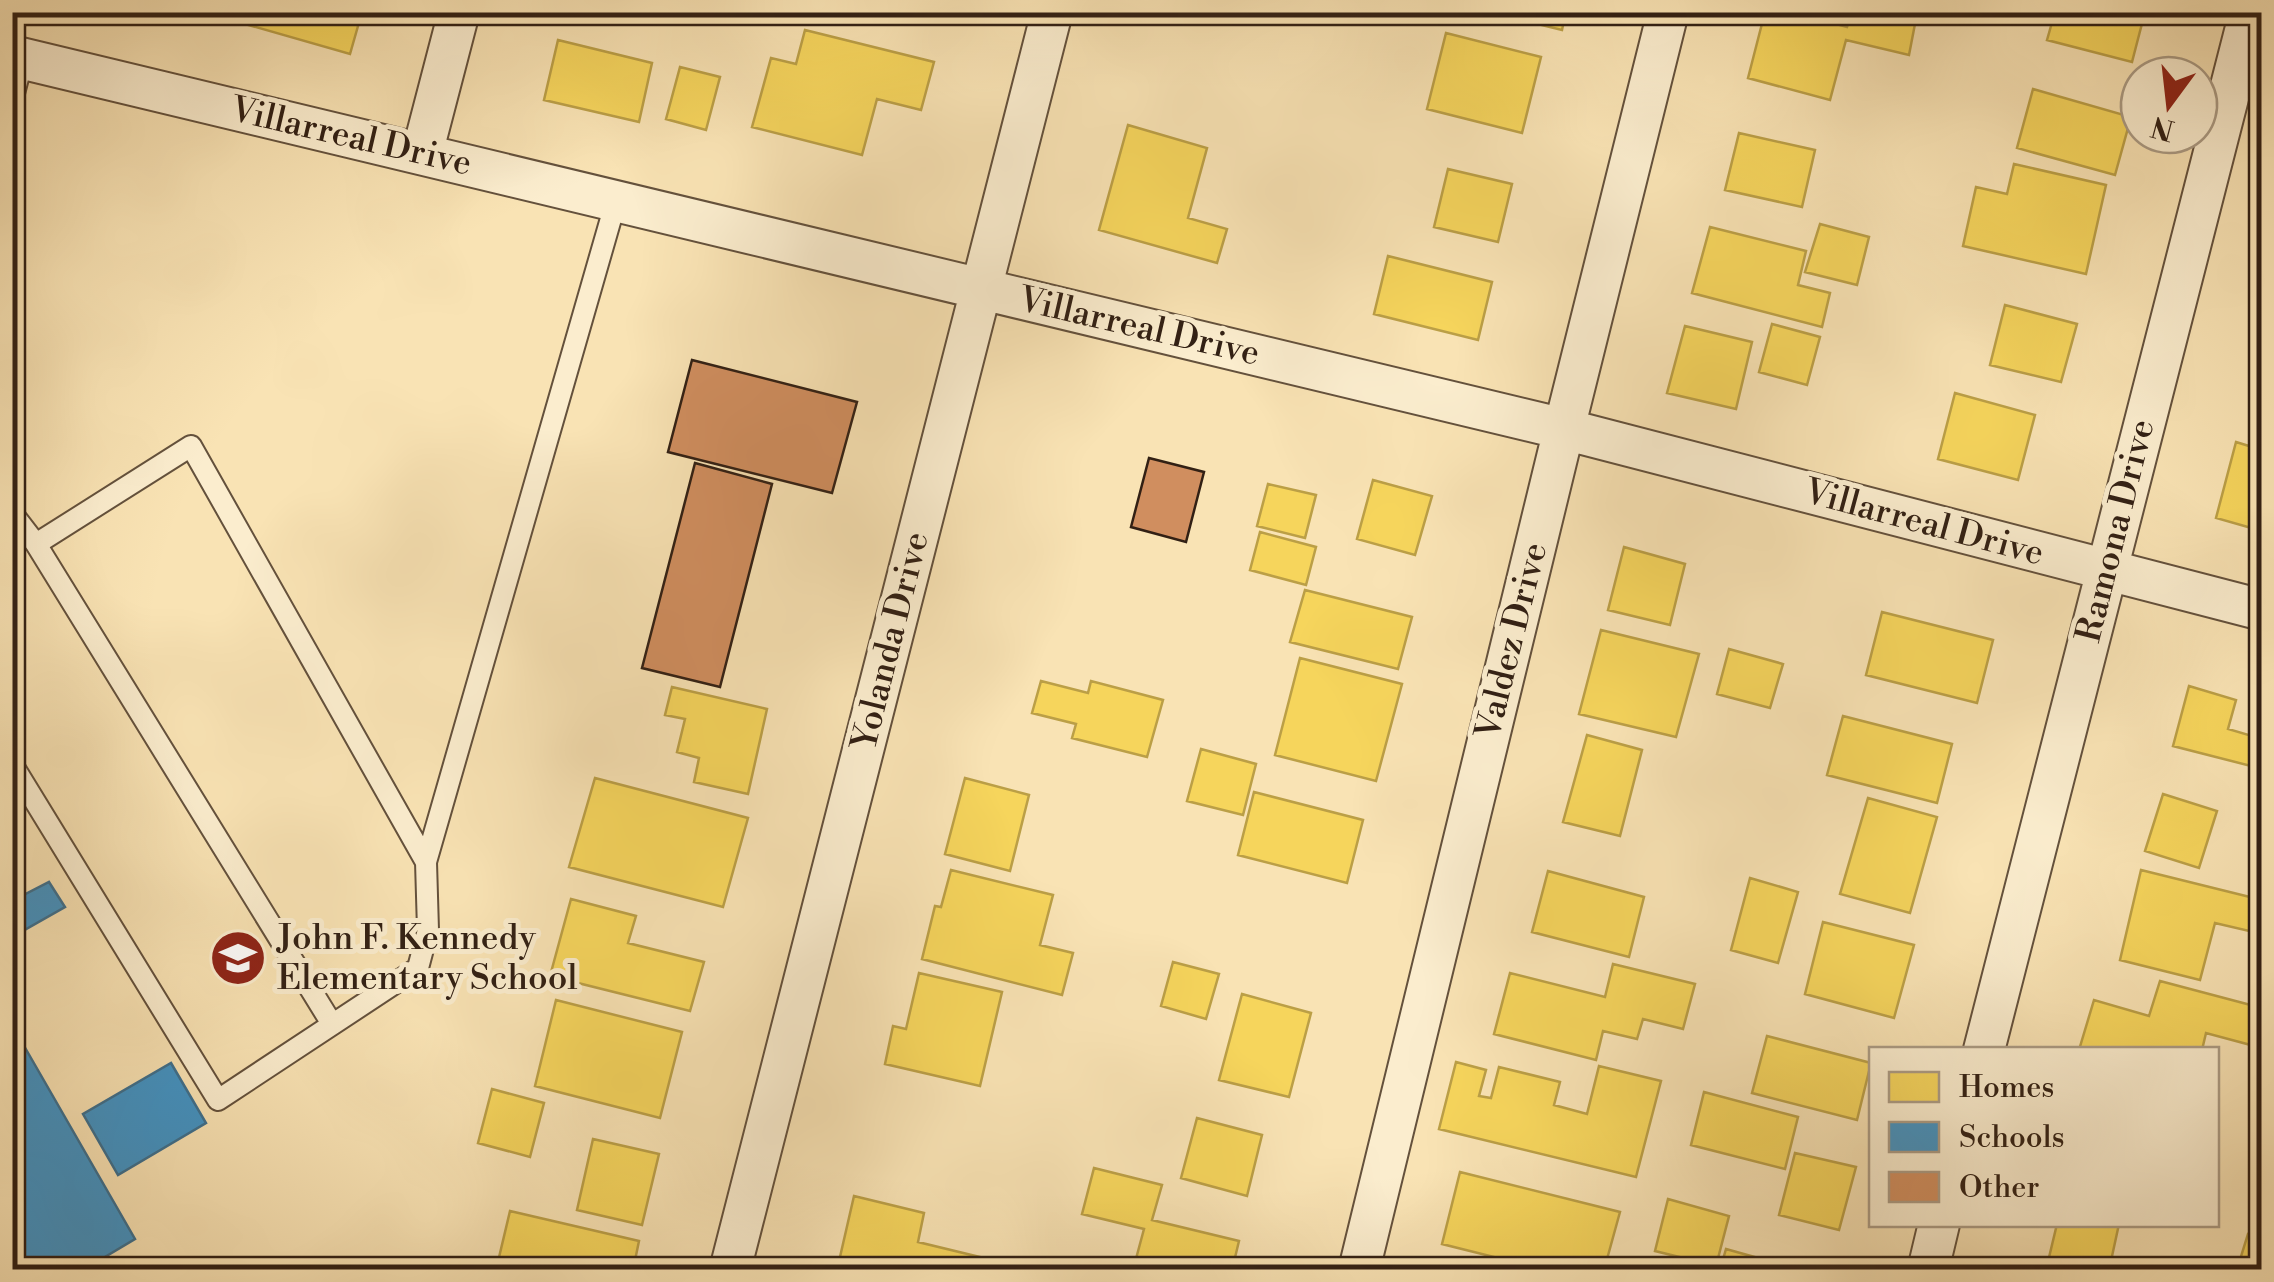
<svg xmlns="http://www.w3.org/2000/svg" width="2274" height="1282" font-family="'Libre Bodoni',serif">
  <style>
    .homes { fill: #f6d55c; stroke: #bb9f46; stroke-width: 2.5 }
    .schools { fill: #4393c3; stroke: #3e708e; stroke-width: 2.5 }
    .building { fill: #d08e5f; stroke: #322014; stroke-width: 2.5 }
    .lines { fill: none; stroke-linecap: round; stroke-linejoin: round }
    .service-casing { stroke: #64513c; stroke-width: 24 }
    .minor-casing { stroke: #64513c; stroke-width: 44 }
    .service { stroke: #fbedce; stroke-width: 20 }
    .minor { stroke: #fbedce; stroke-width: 40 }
    .labels { text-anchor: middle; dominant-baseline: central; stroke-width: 10; stroke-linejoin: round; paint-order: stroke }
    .street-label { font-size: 35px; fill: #322014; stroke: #fbedce }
    .poi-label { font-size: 35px; fill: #322014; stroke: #fbedce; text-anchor: start }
  </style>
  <rect width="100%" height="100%" fill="#f9e3b4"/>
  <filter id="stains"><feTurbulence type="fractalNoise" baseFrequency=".002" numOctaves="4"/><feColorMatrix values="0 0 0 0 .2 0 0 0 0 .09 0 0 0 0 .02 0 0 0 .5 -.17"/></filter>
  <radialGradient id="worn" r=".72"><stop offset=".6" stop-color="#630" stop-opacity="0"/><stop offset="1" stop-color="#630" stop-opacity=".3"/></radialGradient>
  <path class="homes" d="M 203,12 L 362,12 L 350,54 Z
    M 1488,12 L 1566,12 L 1562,30 Z
    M 1765,12 L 1791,12 L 1847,27 L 1852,12 L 1874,12 L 1915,24 L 1909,55 L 1846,40 L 1830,100 L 1748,78 Z
    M 2055,12 L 2145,12 L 2132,62 L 2047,40 Z
    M 805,30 L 934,62 L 921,110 L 877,99 L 862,155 L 752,127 L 771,58 L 796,64 Z
    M 1446,33 L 1541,57 L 1522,133 L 1427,109 Z
    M 558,40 L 652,63 L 639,122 L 544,100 Z
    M 680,67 L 720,77 L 706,130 L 666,119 Z
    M 2033,89 L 2131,117 L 2115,175 L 2017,148 Z
    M 1128,125 L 1207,148 L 1188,218 L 1227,229 L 1217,263 L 1099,230 Z
    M 1739,133 L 1815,150 L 1802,207 L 1725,190 Z
    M 2014,164 L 2106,185 L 2086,274 L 1963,246 L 1976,187 L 2007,194 Z
    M 1448,169 L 1512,184 L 1498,242 L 1434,227 Z
    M 1820,224 L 1869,237 L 1857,285 L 1805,272 Z
    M 1710,227 L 1806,251 L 1798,285 L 1830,293 L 1822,327 L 1692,293 Z
    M 1388,256 L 1492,282 L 1478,340 L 1374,314 Z
    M 2005,305 L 2077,324 L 2061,382 L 1990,365 Z
    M 1772,324 L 1820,337 L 1807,385 L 1759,372 Z
    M 1685,326 L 1752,342 L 1736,409 L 1667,393 Z
    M 1955,393 L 2035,415 L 2018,480 L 1938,459 Z
    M 2236,442 L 2262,450 L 2262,531 L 2216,518 Z
    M 1373,480 L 1432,496 L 1415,555 L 1357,539 Z
    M 1268,484 L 1316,495 L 1305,538 L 1257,526 Z
    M 1260,532 L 1316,547 L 1306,585 L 1250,570 Z
    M 1624,547 L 1685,564 L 1670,625 L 1608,610 Z
    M 1305,590 L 1412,617 L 1398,669 L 1290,642 Z
    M 1882,612 L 1993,640 L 1977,703 L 1866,675 Z
    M 1601,630 L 1699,654 L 1676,737 L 1579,714 Z
    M 1729,649 L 1783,664 L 1770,708 L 1717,694 Z
    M 1300,658 L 1402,684 L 1376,781 L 1275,755 Z
    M 1041,681 L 1088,693 L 1091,681 L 1163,700 L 1147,757 L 1072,738 L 1076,724 L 1032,713 Z
    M 2189,686 L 2236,700 L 2228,729 L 2259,738 L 2251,766 L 2173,746 Z
    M 672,687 L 767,709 L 748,794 L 694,782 L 699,758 L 677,752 L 685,719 L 665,715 Z
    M 1843,716 L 1952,744 L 1937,803 L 1827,775 Z
    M 1587,735 L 1642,750 L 1620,836 L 1563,822 Z
    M 1201,749 L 1256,764 L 1243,815 L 1187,801 Z
    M 595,778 L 748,818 L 723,907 L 569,867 Z
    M 965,778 L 1029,795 L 1010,871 L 945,854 Z
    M 1254,792 L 1363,820 L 1347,883 L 1238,855 Z
    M 2163,794 L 2217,811 L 2199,868 L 2145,851 Z
    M 1868,798 L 1937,817 L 1910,913 L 1840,894 Z
    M 2262,800 L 2262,830 L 2254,828 Z
    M 951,870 L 1053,895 L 1040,945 L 1073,953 L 1062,995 L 922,959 L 935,906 L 941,907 Z
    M 2141,870 L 2262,900 L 2262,934 L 2215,923 L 2200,980 L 2120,960 Z
    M 1548,871 L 1644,897 L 1629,957 L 1532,932 Z
    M 1750,878 L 1798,892 L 1778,963 L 1731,950 Z
    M 571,899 L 636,916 L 628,943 L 704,962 L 690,1011 L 550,976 Z
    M 1823,922 L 1914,945 L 1894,1018 L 1805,994 Z
    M 1173,962 L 1219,974 L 1206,1019 L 1161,1006 Z
    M 1613,964 L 1695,984 L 1683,1029 L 1643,1019 L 1637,1039 L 1603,1031 L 1596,1060 L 1494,1034 L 1510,973 L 1605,997 Z
    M 919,973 L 1002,992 L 980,1086 L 885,1064 L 893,1026 L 906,1029 Z
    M 2160,981 L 2262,1008 L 2262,1048 L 2206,1033 L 2202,1050 L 2079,1050 L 2094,1000 L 2149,1016 Z
    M 1242,994 L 1311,1013 L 1289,1097 L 1219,1080 Z
    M 556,1000 L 682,1032 L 660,1118 L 535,1086 Z
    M 1767,1036 L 1871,1063 L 1857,1120 L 1752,1093 Z
    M 1456,1062 L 1486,1070 L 1479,1096 L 1491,1098 L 1499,1067 L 1560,1082 L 1554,1105 L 1587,1114 L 1599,1066 L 1661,1081 L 1636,1177 L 1439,1129 Z
    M 492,1089 L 544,1103 L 530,1157 L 478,1143 Z
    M 1704,1092 L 1798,1117 L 1785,1169 L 1691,1145 Z
    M 1197,1118 L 1262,1135 L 1247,1196 L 1181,1178 Z
    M 593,1139 L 659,1154 L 642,1225 L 577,1210 Z
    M 1795,1153 L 1856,1167 L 1839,1230 L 1779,1215 Z
    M 1094,1168 L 1162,1185 L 1152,1220 L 1239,1241 L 1232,1270 L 1133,1270 L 1144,1229 L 1082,1214 Z
    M 1460,1172 L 1620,1212 L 1604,1270 L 1546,1270 L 1442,1244 Z
    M 854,1196 L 924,1213 L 918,1242 L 988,1259 L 986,1270 L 837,1270 Z
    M 1668,1199 L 1729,1216 L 1716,1266 L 1655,1251 Z
    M 510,1211 L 639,1241 L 633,1270 L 496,1270 Z
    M 2057,1224 L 2119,1224 L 2109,1270 L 2046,1270 Z
    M 2248,1234 L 2262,1237 L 2262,1270 L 2239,1263 Z
    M 1726,1249 L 1801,1270 L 1720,1270 Z
    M 1478,1261 L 1511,1270 L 1476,1270 Z"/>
  <path class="schools" d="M 49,882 L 65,907 L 12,937 L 12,901 Z
    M 12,1025 L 135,1239 L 83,1270 L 12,1270 Z
    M 171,1063 L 206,1123 L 118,1175 L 83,1114 Z"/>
  <path class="building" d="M 692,360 L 857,402 L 832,493 L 668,452 Z
    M 1149,458 L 1204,472 L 1186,542 L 1131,527 Z
    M 695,463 L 772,484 L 720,687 L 642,668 Z"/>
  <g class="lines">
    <g class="service-casing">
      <path id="service" d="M 12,101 L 23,59
        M 12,513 L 36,544 L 191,446 L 426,862 L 428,930 L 418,968 L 218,1100 L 12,764
        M 36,544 L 332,1024
        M 426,862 L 616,201"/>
    </g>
    <g class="minor-casing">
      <path id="minor" d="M 12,56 L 1564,429 L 2262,610
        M 422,154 L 459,12
        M 1984,1050 L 2250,12
        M 730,1270 L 1052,12
        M 1359,1270 L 1564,429 L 1668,12
        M 1928,1270 L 1939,1224"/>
    </g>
    <use href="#service" class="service"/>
    <use href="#minor" class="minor"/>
  </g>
  <defs>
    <g id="school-disc" transform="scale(2.875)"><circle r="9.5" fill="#8f2418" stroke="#fbedce"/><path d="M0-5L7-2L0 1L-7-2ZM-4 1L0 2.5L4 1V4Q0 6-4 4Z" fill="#fff"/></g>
  </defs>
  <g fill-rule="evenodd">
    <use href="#school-disc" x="238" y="958"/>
  </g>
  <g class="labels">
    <g class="street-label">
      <text transform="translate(351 137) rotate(13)">Villarreal Drive</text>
      <text transform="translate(1139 327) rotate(13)">Villarreal Drive</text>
      <text transform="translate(1924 523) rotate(15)">Villarreal Drive</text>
      <text transform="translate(2116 531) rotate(-76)">Ramona Drive</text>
      <text transform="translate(891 641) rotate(-76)">Yolanda Drive</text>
      <text transform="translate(1512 641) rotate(-76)">Valdez Drive</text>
    </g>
    <g class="poi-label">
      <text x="277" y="938">John F. Kennedy<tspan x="277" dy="40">Elementary School</tspan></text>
    </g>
  </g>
  <rect width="2274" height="1282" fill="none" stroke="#f9e3b4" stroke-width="50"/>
  <rect x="15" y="15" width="2244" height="1252" fill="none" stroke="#322014" stroke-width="5"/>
  <rect x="25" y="25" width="2224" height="1232" fill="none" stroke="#322014" stroke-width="2.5"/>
  <rect x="1869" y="1047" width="350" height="180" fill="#fbedce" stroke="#ab9b84" stroke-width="2.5"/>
  <rect x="1889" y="1072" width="50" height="30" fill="#f6d55c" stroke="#ab9b84" stroke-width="2.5"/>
  <text x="1959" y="1097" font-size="30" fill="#322014">Homes</text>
  <rect x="1889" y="1122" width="50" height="30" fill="#4393c3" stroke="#ab9b84" stroke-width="2.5"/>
  <text x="1959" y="1147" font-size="30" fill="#322014">Schools</text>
  <rect x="1889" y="1172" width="50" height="30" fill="#d08e5f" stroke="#ab9b84" stroke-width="2.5"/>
  <text x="1959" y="1197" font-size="30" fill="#322014">Other</text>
  <g transform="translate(2169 105) rotate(195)"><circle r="48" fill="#fbedce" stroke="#ab9b84" stroke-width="2.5"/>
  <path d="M0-8L18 38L0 25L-18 38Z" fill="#8f2418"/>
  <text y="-15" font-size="28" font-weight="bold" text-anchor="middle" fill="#322014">N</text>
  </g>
  <rect width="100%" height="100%" filter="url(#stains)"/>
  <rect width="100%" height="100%" fill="url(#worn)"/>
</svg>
